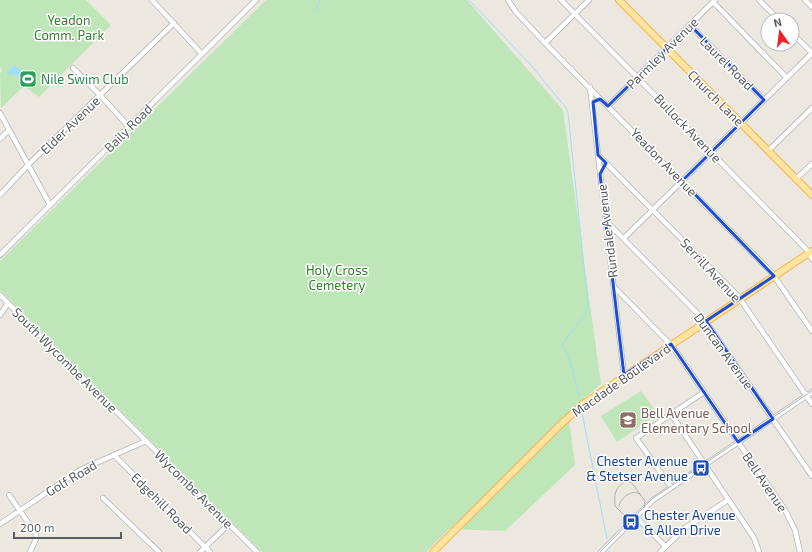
<svg xmlns="http://www.w3.org/2000/svg" width="812" height="552" font-family="'Exo 2',sans-serif">
  <style>
    .green { fill: #bee6b9 }
    .water { fill: #9cdfff }
    .lines { fill: none; stroke-linecap: round; stroke-linejoin: round }
    .stream { stroke: #9cdfff; stroke-width: 1 }
    .minor-casing { stroke: #b2b6bb; stroke-width: 6 }
    .major-casing { stroke: #f7b44c; stroke-width: 8 }
    .minor { stroke: #fff; stroke-width: 4.5 }
    .major { stroke: #ffe5a1; stroke-width: 6 }
    .tram { stroke: #b1b2b2; stroke-width: 1 }
    .marked { fill: none; stroke: #1d4ed8; stroke-width: 3; stroke-linejoin: round }
    .labels { text-anchor: middle; dominant-baseline: central; stroke-width: 3; stroke-linejoin: round; paint-order: stroke }
    .park-label { font-size: 13px; fill: #35812f; stroke: #fff }
    .street-label { font-size: 13px; fill: #585d61; stroke: #fff }
    .leisure-label { font-size: 13px; fill: #27864d; stroke: #fff; text-anchor: start }
    .education-label { font-size: 13px; fill: #785e54; stroke: #fff; text-anchor: start }
    .transit-label { font-size: 13px; fill: #164399; stroke: #fff; text-anchor: end }
  </style>
  <rect width="100%" height="100%" fill="#ece8df"/>
  <path class="green" d="M 0,0 L 86,0 L 111,25 L 39,97 L 24,86 L 1,108 L 0,73 L 2,71 L 0,67 Z
    M 266,0 L 467,0 L 563,110 L 601,384 L 568,412 L 575,465 L 505,531 L 449,529 L 426,552 L 262,552 L 0,290 L 0,261 Z
    M 641,391 L 658,414 L 617,442 L 601,416 Z"/>
  <path class="water" d="M 15,65 L 23,74 L 19,78 L 14,73 L 10,76 L 7,73 Z"/>
  <g class="lines">
    <path class="stream" d="M 469,0 L 531,65 L 566,108 L 568,113 L 588,305 L 587,312 L 562,344 L 569,357 L 579,397
      M 315,13 L 320,0
      M 582,413 L 607,539
      M 609,551 L 609,552"/>
    <g class="minor-casing">
      <path id="minor" d="M 152,0 L 202,54
        M 508,0 L 516,12 L 545,43 L 772,273 L 812,331
        M 561,0 L 807,250 L 812,259
        M 759,0 L 779,20
        M 805,0 L 812,7
        M 713,2 L 787,78
        M 690,25 L 764,100
        M 792,33 L 812,53
        M 545,43 L 589,0
        M 73,68 L 101,96 L 129,127
        M 590,87 L 624,375
        M 608,106 L 715,0
        M 0,113 L 50,205
        M 0,139 L 9,130
        M 768,151 L 812,108
        M 598,155 L 738,296 L 812,404
        M 796,179 L 812,164
        M 0,195 L 28,165 L 174,23
        M 606,221 L 706,322 L 812,476
        M 624,238 L 812,53
        M 0,255 L 256,0
        M 614,287 L 673,347 L 785,510 L 795,530 L 800,552
        M 0,295 L 257,552
        M 0,315 L 8,303
        M 671,414 L 754,538 L 759,552
        M 114,455 L 210,552
        M 671,487 L 636,438 L 704,392
        M 9,495 L 36,534 L 36,539 L 30,552
        M 103,498 L 159,552
        M 635,516 L 665,546
        M 0,524 L 80,470 L 146,441
        M 200,552 L 229,524
        M 601,552 L 653,500 L 812,392
        M 660,552 L 685,528 L 728,500"/>
    </g>
    <g class="major-casing">
      <path id="major" d="M 619,0 L 812,195
        M 433,552 L 558,427 L 583,404 L 812,251"/>
    </g>
    <use href="#minor" class="minor"/>
    <use href="#major" class="major"/>
    <path class="tram" d="M 619,506 C 621,497 633,488 641,495
      M 634,519 L 628,519 L 615,506 C 614,494 615,487 626,481 L 632,483 L 645,501 L 644,508
      M 600,552 L 652,499 L 812,391"/>
  </g>
  <path class="marked" d="M 690,25 L 764,100 L 682,181 L 774,276 L 706,321 L 773,419 L 738,442 L 671,344 L 624,375 L 600,174 L 606,163 L 598,155 L 593,102 L 600,99 L 608,106 Z"/>
  <defs>
    <g id="stadium-square" transform="scale(0.9)"><rect x="-9" y="-9" width="18" height="18" rx="4" fill="#2e9e5b" stroke="#fff"/><path d="M0-5a6.5 5 0 1 0 0 10a6.5 5 0 1 0 0-10ZM-3.5-1.8h7v3.6h-7Z" fill="#fff"/></g>
    <g id="school-square" transform="scale(0.9)"><rect x="-9" y="-9" width="18" height="18" rx="4" fill="#8d6e63" stroke="#fff"/><path d="M0-5L7-2L0 1L-7-2ZM-4 1L0 2.5L4 1V4Q0 6-4 4Z" fill="#fff"/></g>
    <g id="bus-square" transform="scale(0.9)"><rect x="-9" y="-9" width="18" height="18" rx="4" fill="#1a4fb4" stroke="#fff"/><path d="M-5-6H5V4H4V6H2V4H-2V6H-4V4H-5ZM-3.5-4V0h7V-4ZM-3.5 1.2v1.5H-2V1.2ZM2 1.2v1.5H3.5V1.2Z" fill="#fff"/></g>
  </defs>
  <g fill-rule="evenodd">
    <use href="#stadium-square" x="28" y="79"/>
    <use href="#school-square" x="628" y="420"/>
    <use href="#bus-square" x="701" y="468"/>
    <use href="#bus-square" x="631" y="522"/>
  </g>
  <g class="labels">
    <g class="park-label">
      <text x="69" y="20">Yeadon<tspan x="69" dy="15">Comm. Park</tspan></text>
      <text x="337" y="270">Holy Cross<tspan x="337" dy="15">Cemetery</tspan></text>
    </g>
    <g class="street-label">
      <text transform="translate(662 53) rotate(-45)">Parmley Avenue</text>
      <text transform="translate(727 63) rotate(45)">Laurel Road</text>
      <text transform="translate(716 98) rotate(45)">Church Lane</text>
      <text transform="translate(70 125) rotate(-44)">Elder Avenue</text>
      <text transform="translate(128 128) rotate(-45)">Baily Road</text>
      <text transform="translate(688 128) rotate(46)">Bullock Avenue</text>
      <text transform="translate(664 162) rotate(46)">Yeadon Avenue</text>
      <text transform="translate(607 231) rotate(-97)">Rundale Avenue</text>
      <text transform="translate(711 270) rotate(47)">Serrill Avenue</text>
      <text transform="translate(724 351) rotate(54)">Duncan Avenue</text>
      <text transform="translate(65 360) rotate(45)">South Wycombe Avenue</text>
      <text transform="translate(621 380) rotate(-35)">Macdade Boulevard</text>
      <text transform="translate(71 478) rotate(-31)">Golf Road</text>
      <text transform="translate(765 482) rotate(56)">Bell Avenue</text>
      <text transform="translate(194 489) rotate(45)">Wycombe Avenue</text>
      <text transform="translate(162 503) rotate(45)">Edgehill Road</text>
    </g>
    <g class="leisure-label">
      <text x="41" y="79">Nile Swim Club</text>
    </g>
    <g class="education-label">
      <text x="641" y="413">Bell Avenue<tspan x="641" dy="15">Elementary School</tspan></text>
    </g>
    <g class="transit-label">
      <text x="688" y="461">Chester Avenue<tspan x="688" dy="15">&amp; Stetser Avenue</tspan></text>
      <text x="644" y="515" text-anchor="start">Chester Avenue<tspan x="644" dy="15">&amp; Allen Drive</tspan></text>
    </g>
  </g>
  <g transform="translate(780 32) rotate(346)"><circle r="19" fill="#ffffff" stroke="#bcbec0"/>
  <path d="M0-3L7 15L0 10L-7 15Z" fill="#f02028"/>
  <text y="-6" font-size="11" font-weight="bold" text-anchor="middle" fill="#585d61">N</text>
  </g>
  <path d="M14 532v6h107v-6" fill="none" stroke="#585d61" stroke-width="2"/>
  <text x="20" y="532" font-size="12" fill="#585d61" stroke="#ffffff" stroke-width="3" paint-order="stroke">200 m</text>
</svg>
